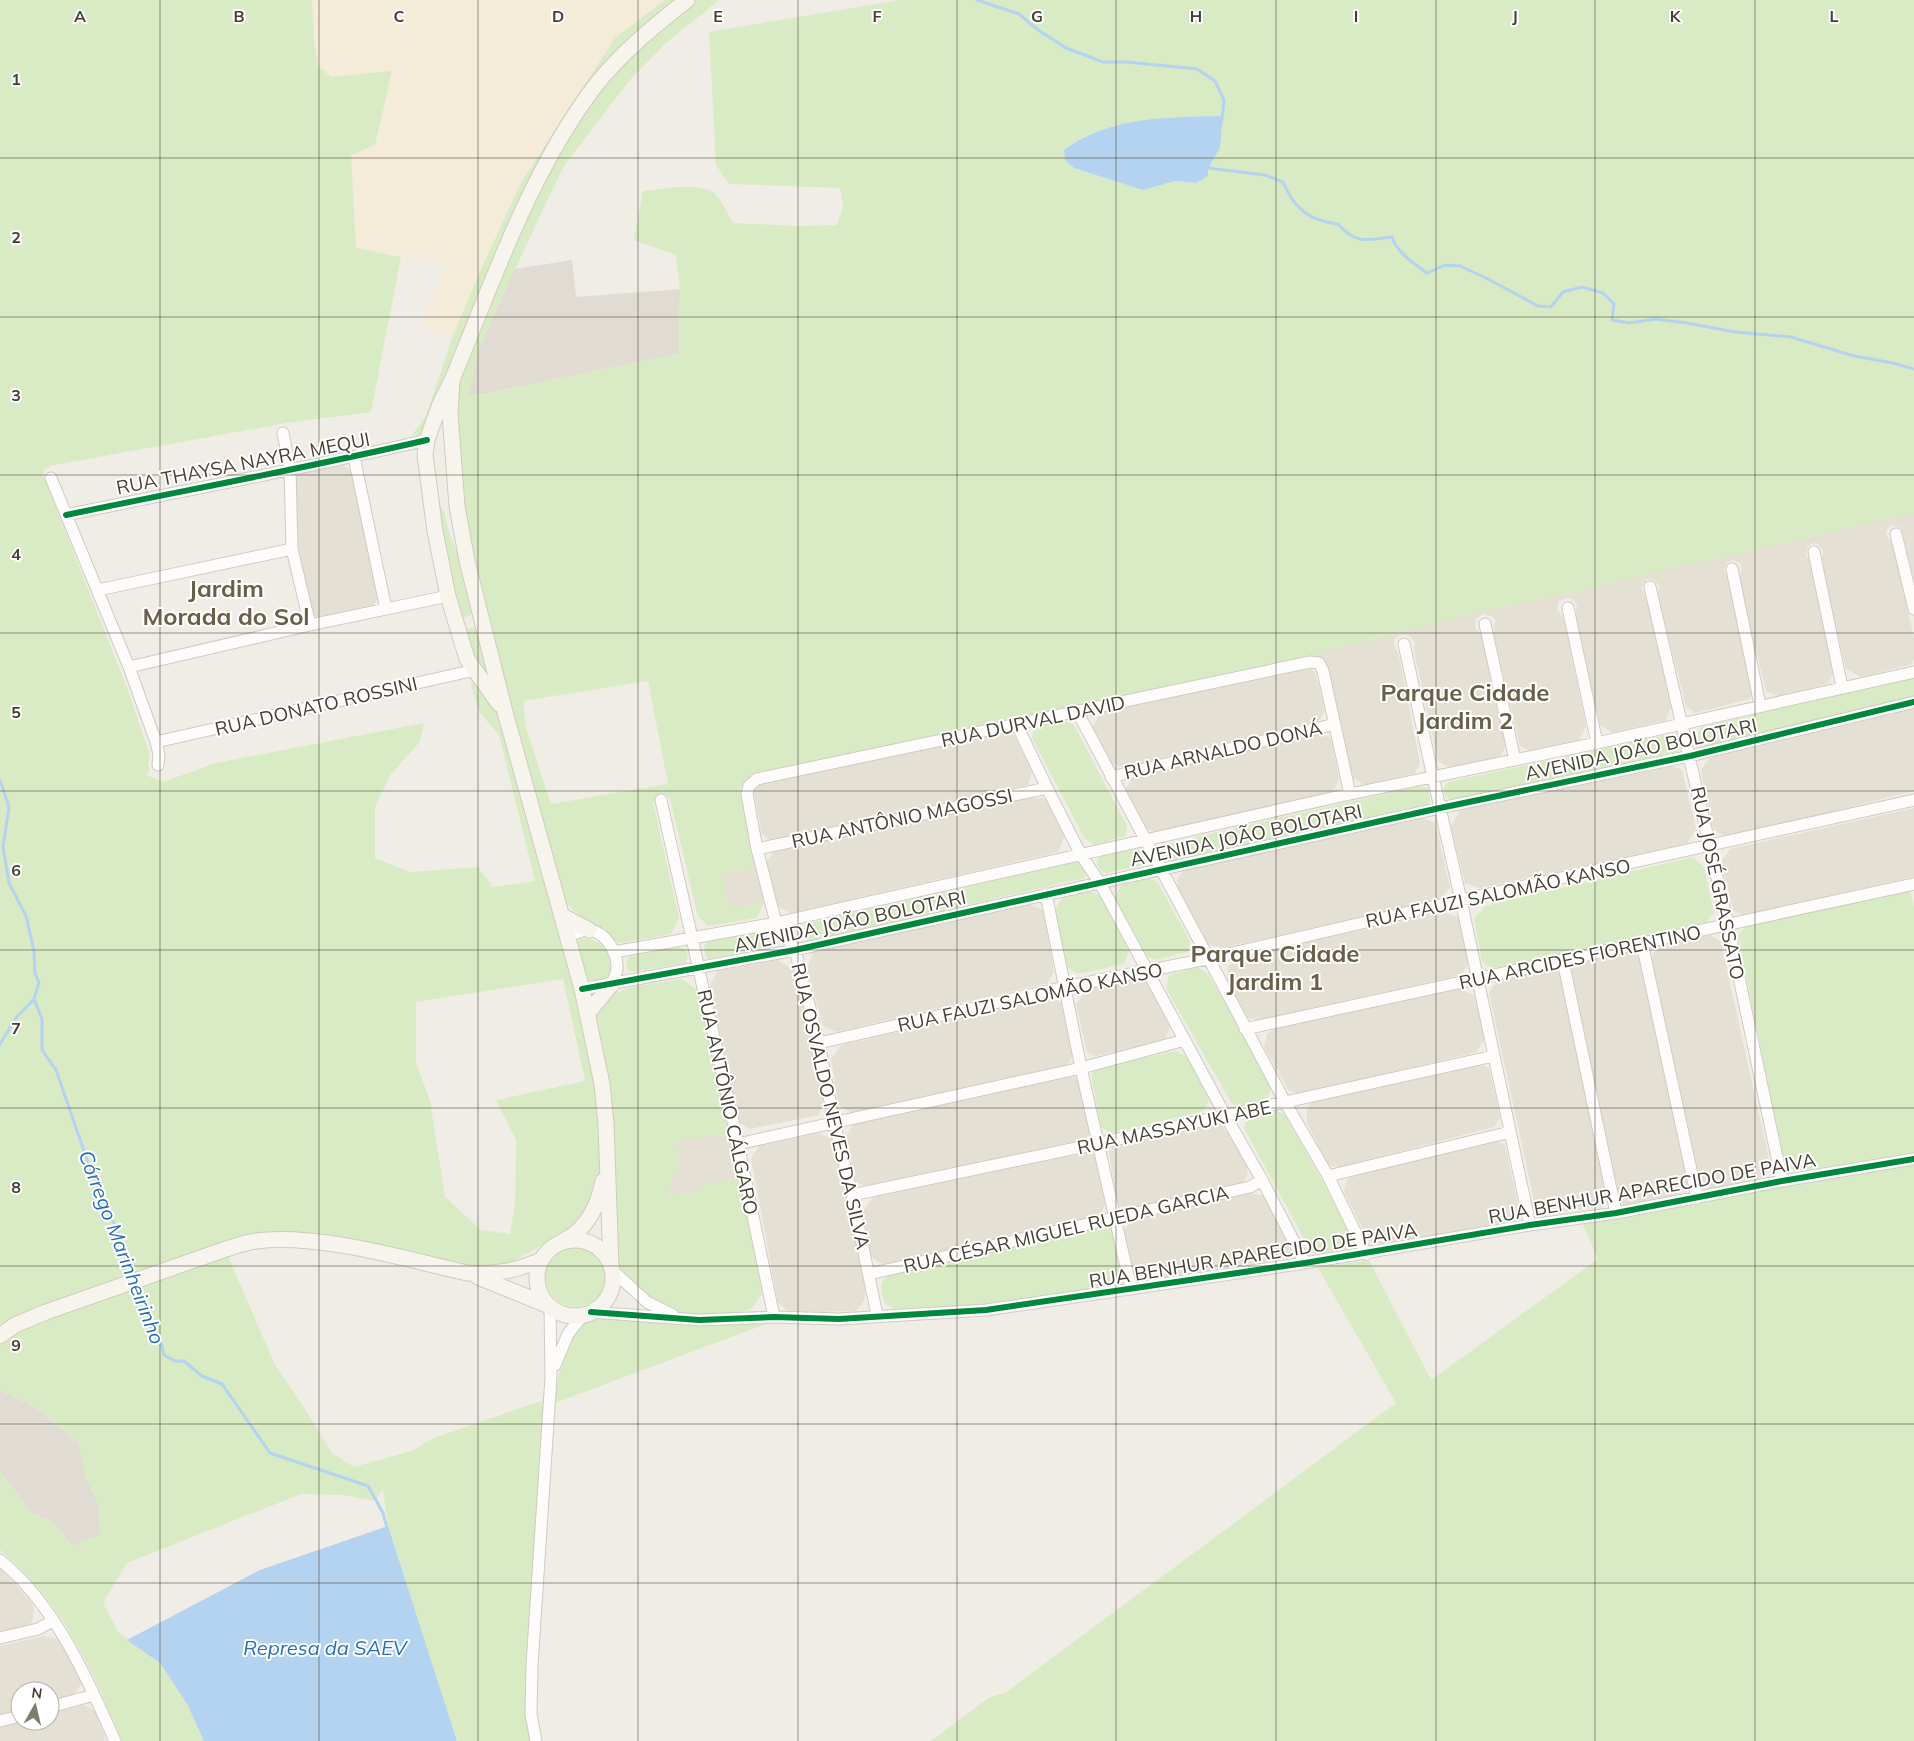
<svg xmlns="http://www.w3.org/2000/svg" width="1914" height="1741" font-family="Mulish,sans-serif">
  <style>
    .residential { fill: #e4e0d3 }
    .commercial { fill: #f4ebd8 }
    .industrial { fill: #e0dcd4 }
    .green { fill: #d9ebc4; fill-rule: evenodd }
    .water { fill: #b4d3f0 }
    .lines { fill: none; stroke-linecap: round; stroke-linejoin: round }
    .stream { stroke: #b4d3f0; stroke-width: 3 }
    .street-casing { stroke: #cecbc4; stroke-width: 13 }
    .secondary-casing { stroke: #cfccbd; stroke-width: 17 }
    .street { stroke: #fdfcfb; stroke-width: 11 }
    .secondary { stroke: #f6f4ed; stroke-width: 15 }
    .cycleway-casing { stroke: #fff; stroke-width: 9 }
    .cycleway { stroke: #00873e; stroke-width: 6 }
    .grid { fill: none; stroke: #453f33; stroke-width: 1; stroke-opacity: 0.55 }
    .labels { text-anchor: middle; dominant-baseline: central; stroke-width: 4; stroke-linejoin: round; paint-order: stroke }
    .street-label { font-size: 19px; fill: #453f33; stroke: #fff }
    .water-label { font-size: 20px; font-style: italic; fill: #266db7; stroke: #fff }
    .district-label { font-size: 24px; font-weight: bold; fill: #685f49; stroke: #fff }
    .grid-label { font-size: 16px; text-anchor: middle; font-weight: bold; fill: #453f33; stroke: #fff; stroke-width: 4; stroke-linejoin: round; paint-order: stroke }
  </style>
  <rect width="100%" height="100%" fill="#f0ede6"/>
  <path class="residential" d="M 342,464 L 351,471 L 378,597 L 373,607 L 317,617 L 310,612 L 298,550 L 296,477 L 304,470 Z
    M 1914,513 L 1914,579 L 1901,528 L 1893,525 L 1890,526 L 1886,532 L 1887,536 L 1892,542 L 1914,638 L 1914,659 L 1912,664 L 1861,677 L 1846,669 L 1821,561 L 1823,551 L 1818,544 L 1812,543 L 1807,548 L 1806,555 L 1810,561 L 1835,670 L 1827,684 L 1778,696 L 1766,691 L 1739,581 L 1742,566 L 1740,563 L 1733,560 L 1727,563 L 1724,569 L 1729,580 L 1753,690 L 1750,699 L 1695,713 L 1686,706 L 1658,596 L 1659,585 L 1654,580 L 1648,579 L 1643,584 L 1642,590 L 1646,597 L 1671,706 L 1666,720 L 1613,733 L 1600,725 L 1575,617 L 1577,606 L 1574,600 L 1567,598 L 1559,601 L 1557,609 L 1564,619 L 1586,726 L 1579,741 L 1532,752 L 1520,746 L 1494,635 L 1495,620 L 1492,616 L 1484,614 L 1476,618 L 1475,627 L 1483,638 L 1507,742 L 1501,756 L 1450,768 L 1438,761 L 1414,651 L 1415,643 L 1410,636 L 1402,634 L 1395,638 L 1394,645 L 1399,656 L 1420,763 L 1415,773 L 1364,785 L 1352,777 L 1327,668 L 1320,657 L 1319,653 L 1482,612 Z
    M 1307,667 L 1315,672 L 1325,710 L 1319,721 L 1123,767 L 1112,764 L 1093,727 L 1101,711 Z
    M 1911,708 L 1914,709 L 1914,791 L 1727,837 L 1712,829 L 1701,770 L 1712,755 Z
    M 1000,732 L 1014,735 L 1032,771 L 1028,785 L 770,841 L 762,834 L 754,793 L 759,783 Z
    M 1316,732 L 1331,738 L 1339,780 L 1333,792 L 1159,832 L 1148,830 L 1125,790 L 1133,776 Z
    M 1669,765 L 1682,770 L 1696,829 L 1687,844 L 1480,888 L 1465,883 L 1451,827 L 1460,810 Z
    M 1031,797 L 1046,799 L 1065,835 L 1058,852 L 791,913 L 777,906 L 767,861 L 774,852 Z
    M 1914,808 L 1914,877 L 1744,916 L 1733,910 L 1721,862 L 1730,849 Z
    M 1423,818 L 1435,823 L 1450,887 L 1441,899 L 1223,948 L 1208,944 L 1178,892 L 1177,880 L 1184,870 Z
    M 756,867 L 764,903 L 729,908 L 721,874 Z
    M 1028,904 L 1043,910 L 1054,971 L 1048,983 L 836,1032 L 823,1026 L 807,968 L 813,952 Z
    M 1443,912 L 1459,918 L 1469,963 L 1461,975 L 1259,1020 L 1248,1018 L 1227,981 L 1228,967 L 1236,958 Z
    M 1709,934 L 1721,942 L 1770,1164 L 1762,1178 L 1710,1191 L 1698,1180 L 1651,958 L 1658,945 Z
    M 1629,950 L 1641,958 L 1689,1184 L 1678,1196 L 1626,1208 L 1617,1198 L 1570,972 L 1577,963 Z
    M 777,960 L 795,970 L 824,1100 L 819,1115 L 749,1129 L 739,1122 L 710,985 L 718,971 Z
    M 1549,968 L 1560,974 L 1608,1197 L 1601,1207 L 1547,1214 L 1535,1205 L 1489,993 L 1496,982 Z
    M 1137,979 L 1149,984 L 1170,1027 L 1164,1041 L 1095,1056 L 1087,1052 L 1076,1004 L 1087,989 Z
    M 1460,989 L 1474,995 L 1485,1039 L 1476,1052 L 1301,1094 L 1289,1091 L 1264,1047 L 1267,1034 L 1279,1026 Z
    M 1053,997 L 1064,1005 L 1074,1051 L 1069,1064 L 852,1113 L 839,1105 L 831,1059 L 841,1045 Z
    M 1477,1064 L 1489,1068 L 1500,1118 L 1494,1127 L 1339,1167 L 1328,1165 L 1307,1123 L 1307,1109 L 1313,1101 Z
    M 1068,1075 L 1080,1080 L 1092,1131 L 1083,1141 L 867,1188 L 855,1181 L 846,1136 L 857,1119 Z
    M 1210,1122 L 1222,1125 L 1248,1164 L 1247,1176 L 1240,1186 L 1129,1209 L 1118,1205 L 1109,1152 L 1117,1142 Z
    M 819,1133 L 833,1140 L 866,1288 L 864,1301 L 856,1311 L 790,1312 L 778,1303 L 751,1158 L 759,1146 Z
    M 729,1134 L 739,1179 L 700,1185 L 701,1192 L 666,1195 L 680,1161 L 673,1142 Z
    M 1492,1140 L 1505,1144 L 1519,1210 L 1511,1221 L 1386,1245 L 1369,1241 L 1344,1192 L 1346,1181 L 1355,1173 Z
    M 1086,1151 L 1096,1155 L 1106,1203 L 1100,1215 L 884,1265 L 870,1256 L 863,1211 L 874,1196 Z
    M 1249,1193 L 1264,1196 L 1290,1241 L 1288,1254 L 1280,1259 L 1149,1281 L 1135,1275 L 1124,1231 L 1131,1219 Z
    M 0,1568 L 32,1603 L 34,1611 L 32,1622 L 25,1628 L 0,1634 Z
    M 44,1636 L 58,1639 L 82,1683 L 72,1697 L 50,1703 L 50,1691 L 20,1691 L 20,1711 L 0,1716 L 0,1646 Z
    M 84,1705 L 96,1711 L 106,1741 L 0,1741 L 0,1727 L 22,1721 L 50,1721 L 50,1714 Z"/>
  <path class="commercial" d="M 312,0 L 665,0 L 615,38 L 522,181 L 481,269 L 452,338 L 423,326 L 445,264 L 401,257 L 356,248 L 351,155 L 375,145 L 392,71 L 331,77 L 318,66 L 314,42 Z"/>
  <path class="industrial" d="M 572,260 L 576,297 L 680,289 L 679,354 L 467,397 L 479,348 L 515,269 Z
    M 0,1390 L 38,1409 L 78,1443 L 86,1477 L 99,1505 L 100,1535 L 72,1546 L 53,1522 L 32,1513 L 0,1471 Z"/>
  <path class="green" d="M 0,0 L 312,0 L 314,42 L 318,66 L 331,77 L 392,71 L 375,145 L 351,155 L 356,248 L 401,257 L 371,412 L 287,423 L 49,466 L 49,468 L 45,469 L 43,475 L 129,693 L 150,755 L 148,764 L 150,771 L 146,775 L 163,782 L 216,763 L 424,723 L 420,742 L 391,774 L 375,807 L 375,858 L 410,872 L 478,867 L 493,887 L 535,881 L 499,735 L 479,712 L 470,681 C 484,691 493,701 501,716 L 556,914 L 597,1083 L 602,1162 L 596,1196 L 573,1225 L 535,1249 L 502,1267 L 486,1269 L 242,1240 L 155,1266 L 0,1324 ZM 563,979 L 585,1081 L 496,1100 L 516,1140 L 515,1204 L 510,1234 L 481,1230 L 445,1197 L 430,1101 L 416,1062 L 416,1002 Z
    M 665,0 L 680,0 L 576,106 L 423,434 L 412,435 L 426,416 L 452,338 L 481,269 L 522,181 L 615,38 Z
    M 691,0 L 719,0 L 666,43 L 629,81 L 564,166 L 538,220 L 479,348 L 468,397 L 679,354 L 680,289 L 676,255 L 634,240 L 643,191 C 662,189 704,180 717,196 C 723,203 728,214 733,223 L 797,226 L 837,225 L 843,207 L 840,188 L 729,184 L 716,165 L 709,32 L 900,0 L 1914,0 L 1914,513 L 1482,612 L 1320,653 L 1320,657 L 1309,656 L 756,774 L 745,780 L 740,790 L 756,867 L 721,874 L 729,908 L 764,903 L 757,918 L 709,926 L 698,917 L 670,799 L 665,794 L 658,795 L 653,802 L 679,918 L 671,934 L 622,943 C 606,940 574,912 563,899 L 468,560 L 453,392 L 522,223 L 561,142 L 601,86 ZM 1223,116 L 1220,148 L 1208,168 L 1196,183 L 1175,181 L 1143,190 L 1074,168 L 1064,150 C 1110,116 1169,117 1223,116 ZM 648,681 L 668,784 L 551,804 L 526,728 L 523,701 Z
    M 437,507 L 441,507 L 444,511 L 449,532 L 461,563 L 472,610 L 470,616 L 463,617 L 454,593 Z
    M 465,628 L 474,628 L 478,631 L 493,692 L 470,657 Z
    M 1914,677 L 1914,697 L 1706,747 L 1700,743 L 1698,733 L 1702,727 Z
    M 1065,720 L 1074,725 L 1127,826 L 1125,836 L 1094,845 L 1085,839 L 1032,738 L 1034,727 Z
    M 1670,734 L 1677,737 L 1680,747 L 1677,752 L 1450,800 L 1445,795 L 1444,787 L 1448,782 Z
    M 1419,786 L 1428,788 L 1430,799 L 1428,804 L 1167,862 C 1160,857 1158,853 1161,845 Z
    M 1136,849 L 1141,851 L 1145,859 L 1142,865 L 1106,873 L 1100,870 L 1096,862 L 1101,856 Z
    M 1693,857 L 1704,867 L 1714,913 L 1705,923 L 1494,970 L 1482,961 L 1474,919 L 1485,906 Z
    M 1075,862 L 1081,863 L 1086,875 L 1084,878 L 809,942 C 803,937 803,931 806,924 Z
    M 1150,878 L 1158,883 L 1190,941 L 1188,952 L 1155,960 L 1147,956 L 1115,898 L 1121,885 Z
    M 1910,889 L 1914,907 L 1914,1154 L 1796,1171 L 1790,1168 L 1783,1158 L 1738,935 L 1746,926 Z
    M 1085,890 L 1102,896 L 1129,951 L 1124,964 L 1078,974 L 1068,968 L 1054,911 L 1063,897 Z
    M 765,931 L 771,934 L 773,942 L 769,947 L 709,959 L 705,955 L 704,947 L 707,941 Z
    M 584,938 C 591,939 597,941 603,946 C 610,954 617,972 605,978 C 600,981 591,980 585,980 L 573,942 Z
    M 679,947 L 686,950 L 688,958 L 685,963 L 632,972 L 627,969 L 626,962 L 631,956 Z
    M 1198,967 L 1208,974 L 1241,1031 L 1271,1088 L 1268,1098 L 1242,1106 L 1232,1104 L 1166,988 L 1169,975 Z
    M 681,979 L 699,991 L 729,1134 L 673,1142 L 680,1161 L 666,1195 L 701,1192 L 700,1185 L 739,1179 L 763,1293 L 750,1310 C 734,1312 716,1317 700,1316 C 666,1314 638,1291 617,1266 L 595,1015 L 611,995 L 631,987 Z
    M 1176,1051 L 1188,1058 L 1209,1099 L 1204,1111 L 1111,1133 L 1101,1127 L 1091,1075 L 1095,1068 Z
    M 1275,1109 L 1285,1115 L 1351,1232 L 1352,1241 L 1349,1249 L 1322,1254 L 1308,1246 L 1244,1128 L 1248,1116 Z
    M 1914,1163 L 1914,1741 L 931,1741 L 990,1697 L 1005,1693 L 1396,1403 L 1318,1268 L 1369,1260 L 1431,1380 L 1598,1259 L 1582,1223 Z
    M 1104,1226 L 1112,1230 L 1122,1275 L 1118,1283 L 1112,1287 L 986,1304 L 898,1310 C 883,1307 882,1298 881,1284 L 888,1275 L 1092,1228 Z
    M545 1276a31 31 0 1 1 62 0a31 31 0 1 1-62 0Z
    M 227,1254 L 275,1365 L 305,1409 L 332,1453 L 354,1467 L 414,1450 L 431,1439 L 544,1400 L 526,1665 L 526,1714 L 531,1741 L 457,1741 L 388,1526 L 383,1489 L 375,1501 L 342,1495 L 301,1494 L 127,1563 L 103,1603 L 119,1633 L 160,1663 L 187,1704 L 204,1741 L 122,1741 C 92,1669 62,1601 0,1550 L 0,1471 L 32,1513 L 53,1522 L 72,1546 L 100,1535 L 99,1505 L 86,1477 L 78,1443 L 38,1409 L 0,1390 L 0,1340 L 17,1329 Z
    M 601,1317 L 771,1322 L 555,1403 C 557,1382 563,1341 580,1326 C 587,1321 593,1319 601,1317 Z"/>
  <path class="water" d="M 1223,116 L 1220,148 L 1208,168 L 1208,176 L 1196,183 L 1175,181 L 1143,190 L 1074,168 L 1065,160 L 1064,150 C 1110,116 1169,117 1223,116 Z
    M 388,1526 L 457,1741 L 204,1741 L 187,1704 L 160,1663 L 127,1640 L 260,1570 Z"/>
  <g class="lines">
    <path class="stream" d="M 977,0 L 1019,14 L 1038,30 L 1066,48 L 1103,62 L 1127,62 L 1197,69 L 1215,81 L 1224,100 L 1222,120
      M 1209,164 L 1208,168 L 1265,175 L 1283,182 C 1294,209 1310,221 1338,224 C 1357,245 1366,240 1392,237 C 1397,253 1414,263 1427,273 L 1445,265 L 1460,266 L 1488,279 L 1538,306 L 1551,307 L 1563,292 L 1582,287 L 1603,293 L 1614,304 L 1612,320 L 1629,323 L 1655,319 L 1687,323 L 1735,332 L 1791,337 L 1854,356 L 1893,363 L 1914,369
      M 0,780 L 9,807 L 3,847 L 9,883 L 26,916 L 34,951 L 35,973 L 39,983 L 34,999 L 42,1019 L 42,1050 L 56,1070 L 92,1174 L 120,1237 L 134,1278
      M 0,1044 L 16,1018 L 34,999
      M 137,1286 C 141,1293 145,1301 147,1309 C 150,1322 148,1330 160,1338 L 164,1355 L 175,1361 L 184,1361 L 202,1376 L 222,1384 L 270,1453 L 368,1486 L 383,1513 L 387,1528"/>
    <g class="street-casing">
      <path id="street" d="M 283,433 L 290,468 L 292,549 L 310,625
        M 354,457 L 386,609
        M 51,478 L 129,667 L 156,742 L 159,754 L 158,765
        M 66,515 C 186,490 307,468 427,440
        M 1896,534 L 1914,609
        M 1814,552 L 1842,687
        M 1732,569 L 1760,705
        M 1650,587 L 1728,925 L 1782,1181
        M 98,590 L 292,549
        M 1568,608 L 1597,743
        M 1485,624 L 1515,760
        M 1404,644 L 1433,777 L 1461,900 L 1530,1225
        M 129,667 L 310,625 L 448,596
        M 1077,711 L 1285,1102 L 1328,1176 L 1366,1254
        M 1017,725 L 1047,788 L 1081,855 L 1100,883 L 1225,1115 L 1262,1180 L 1305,1263
        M 156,742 L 475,670
        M 1111,777 L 1335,724
        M 661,800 L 738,1144 L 774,1317
        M 757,849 L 1047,788
        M 1046,894 L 1081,1068 L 1131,1289
        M 567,936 C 573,934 583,930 589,930 C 606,932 618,953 617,969 C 616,974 614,979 612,984
        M 1642,943 L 1697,1198
        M 614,952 L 776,923 L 1350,794 L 1597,743 L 1914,672
        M 1563,961 L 1616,1213
        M 582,989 L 795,950 L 1440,808 L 1690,756 L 1914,702
        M 1245,1029 L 1914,884
        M 819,1043 L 1065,987 L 1207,959 L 1461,900 L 1914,800
        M 738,1144 L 1081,1068 L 1185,1040
        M 1328,1176 L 1510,1132
        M 852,1195 L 1100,1143 L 1494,1056
        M 612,1270 L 647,1302 L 673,1315
        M 869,1274 L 1250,1187 L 1262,1180
        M 591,1312 L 699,1320 L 774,1317 L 839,1319 L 986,1310 L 1305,1263 L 1530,1225 L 1616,1213 L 1782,1181 L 1914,1159
        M 877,1315 L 852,1195 L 834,1122 L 819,1043 L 795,950 L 776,923 L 757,849 L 747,794 L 749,786 L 757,779 L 1310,662 L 1319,663 L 1323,671 L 1350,794
        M 555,1365 L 568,1334 L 583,1315
        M 0,1560 C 56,1606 86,1676 115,1741
        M 0,1638 L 38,1629 L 53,1621
        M 50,1707 L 94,1695
        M 0,1721 L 20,1716
        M 536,1741 L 531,1714 L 532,1665 L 551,1377 L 550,1307"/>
    </g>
    <g class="secondary-casing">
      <path id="secondary" d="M 452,380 L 450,414 L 457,506 L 467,561 L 505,712 L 582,989 L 602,1084 L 606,1124 L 611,1266
        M 499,704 L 467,659 L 448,596 L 435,531 L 425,455 L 427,440 L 440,404 L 452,380 C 493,281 530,172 595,86 C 621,53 654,26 687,0
        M 561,915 L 589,930
        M 587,1014 L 612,984
        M537 1278a38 38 0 1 1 76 0a38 38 0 1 1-76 0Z
        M 565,1240 C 588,1228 598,1206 603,1181
        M 478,1277 L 547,1305
        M 0,1336 L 15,1325 L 46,1312 L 226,1249 C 236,1246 246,1242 256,1241 C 318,1233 405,1259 467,1273 C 494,1275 516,1271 541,1260"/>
    </g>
    <use href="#street" class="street"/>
    <use href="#secondary" class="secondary"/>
    <g class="cycleway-casing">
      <path id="cycleway" d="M 66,515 C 186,490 307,468 427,440
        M 582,989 L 795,950 L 1440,808 L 1690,756 L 1914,702
        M 591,1312 L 699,1320 L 774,1317 L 839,1319 L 986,1310 L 1305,1263 L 1530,1225 L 1616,1213 L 1782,1181 L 1914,1159"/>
    </g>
    <use href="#cycleway" class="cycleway"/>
  </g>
  <path class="grid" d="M 160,0 L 160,1741M 319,0 L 319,1741M 478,0 L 478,1741M 638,0 L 638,1741M 798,0 L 798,1741M 957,0 L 957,1741M 1116,0 L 1116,1741M 1276,0 L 1276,1741M 1436,0 L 1436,1741M 1595,0 L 1595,1741M 1755,0 L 1755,1741M 0,158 L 1914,158M 0,317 L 1914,317M 0,475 L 1914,475M 0,633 L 1914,633M 0,791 L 1914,791M 0,950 L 1914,950M 0,1108 L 1914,1108M 0,1266 L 1914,1266M 0,1424 L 1914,1424M 0,1583 L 1914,1583"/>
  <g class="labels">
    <g class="street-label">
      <text transform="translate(243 463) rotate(-11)">RUA THAYSA NAYRA MEQUI</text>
      <text transform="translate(316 706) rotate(-13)">RUA DONATO ROSSINI</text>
      <text transform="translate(1033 721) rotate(-12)">RUA DURVAL DAVID</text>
      <text transform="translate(1641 749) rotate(-12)">AVENIDA JOÃO BOLOTARI</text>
      <text transform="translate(1223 750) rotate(-13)">RUA ARNALDO DONÁ</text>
      <text transform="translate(902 818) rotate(-12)">RUA ANTÔNIO MAGOSSI</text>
      <text transform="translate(1246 835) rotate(-12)">AVENIDA JOÃO BOLOTARI</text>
      <text transform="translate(1718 883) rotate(78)">RUA JOSÉ GRASSATO</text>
      <text transform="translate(1498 893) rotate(-12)">RUA FAUZI SALOMÃO KANSO</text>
      <text transform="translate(850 921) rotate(-12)">AVENIDA JOÃO BOLOTARI</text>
      <text transform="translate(1580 957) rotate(-12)">RUA ARCIDES FIORENTINO</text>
      <text transform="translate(1030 997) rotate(-12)">RUA FAUZI SALOMÃO KANSO</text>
      <text transform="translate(728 1102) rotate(78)">RUA ANTÔNIO CÁLGARO</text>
      <text transform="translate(831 1106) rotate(77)">RUA OSVALDO NEVES DA SILVA</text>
      <text transform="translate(1174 1127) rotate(-12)">RUA MASSAYUKI ABE</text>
      <text transform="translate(1652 1188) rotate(-10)">RUA BENHUR APARECIDO DE PAIVA</text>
      <text transform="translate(1066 1229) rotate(-13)">RUA CÉSAR MIGUEL RUEDA GARCIA</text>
      <text transform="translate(1253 1255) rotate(-9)">RUA BENHUR APARECIDO DE PAIVA</text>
    </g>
    <g class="water-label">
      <text transform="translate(122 1247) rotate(69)">Córrego Marinheirinho</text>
      <text x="325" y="1647">Represa da SAEV</text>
    </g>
    <g class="district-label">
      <text x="226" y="588">Jardim<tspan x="226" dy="28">Morada do Sol</tspan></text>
      <text x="1465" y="692">Parque Cidade<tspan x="1465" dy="28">Jardim 2</tspan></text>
      <text x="1275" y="953">Parque Cidade<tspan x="1275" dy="28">Jardim 1</tspan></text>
    </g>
  </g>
  <g class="grid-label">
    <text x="80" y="22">A</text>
    <text x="239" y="22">B</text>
    <text x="399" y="22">C</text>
    <text x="558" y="22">D</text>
    <text x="718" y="22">E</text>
    <text x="877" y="22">F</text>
    <text x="1037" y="22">G</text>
    <text x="1196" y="22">H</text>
    <text x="1356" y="22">I</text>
    <text x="1515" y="22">J</text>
    <text x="1675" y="22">K</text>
    <text x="1834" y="22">L</text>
    <text x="16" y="85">1</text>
    <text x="16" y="243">2</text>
    <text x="16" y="401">3</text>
    <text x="16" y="560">4</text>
    <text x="16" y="718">5</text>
    <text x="16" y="876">6</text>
    <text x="16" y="1034">7</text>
    <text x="16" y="1193">8</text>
    <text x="16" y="1351">9</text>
  </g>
  <g transform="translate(35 1706) rotate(8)"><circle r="24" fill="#ffffff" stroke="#b5b2ad"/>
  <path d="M0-4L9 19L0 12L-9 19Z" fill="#817c72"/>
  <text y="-8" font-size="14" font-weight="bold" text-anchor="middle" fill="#453f33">N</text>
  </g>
</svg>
